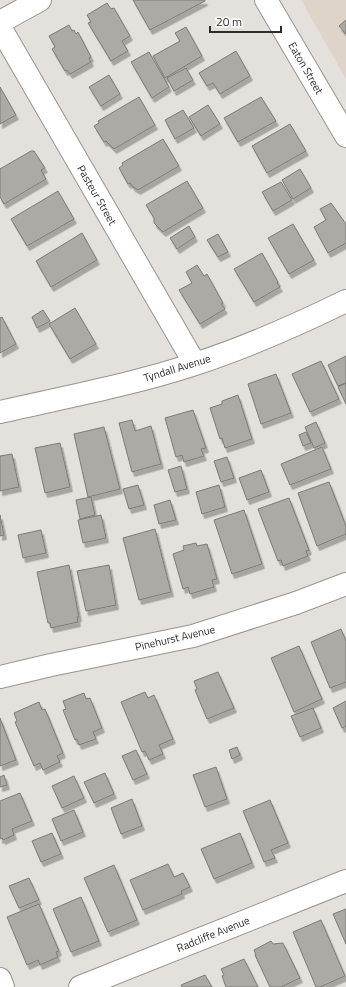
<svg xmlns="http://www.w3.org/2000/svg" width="346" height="987" viewBox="0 0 346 987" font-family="'Titillium Web',sans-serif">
  <defs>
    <filter id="shadow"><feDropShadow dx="2.5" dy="4.5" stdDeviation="0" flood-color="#0004"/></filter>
  </defs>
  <rect width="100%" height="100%" fill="#e4e0db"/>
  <!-- built -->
  <path fill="#ded4ca" d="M301 0H346V79Z"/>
  <!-- building -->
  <path fill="#ada9a5" stroke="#7e7a77" filter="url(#shadow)" d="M133 0H205V1L150 30Z
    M107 3 111 9 114 8 130 36 122 41 128 51 111 61 88 23 91 22 87 15Z
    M346 20V34L339 26Z
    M69 25 72 31 74 30 76 34 78 32 91 57 89 58 91 62 70 74 67 70 65 71 52 49 55 47 49 36Z
    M186 27 202 56 165 78 153 56 180 41 175 33Z
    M236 51 250 76 220 94 213 83 207 86 199 73Z
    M149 52 169 87 152 98 131 62Z
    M186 68 193 80 174 91 167 78Z
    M109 75 120 94 101 106 89 87Z
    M0 87 16 115 0 124Z
    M139 97 155 125 114 149 106 141 104 142 94 126 99 123 98 121Z
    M261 97 276 121 238 142 224 118Z
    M208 105 220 124 201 136 189 117Z
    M183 110 194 128 175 139 165 120Z
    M290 124 306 151 267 173 252 146Z
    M163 139 179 166 138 190 133 187 130 183 128 184 119 168 123 165 122 163Z
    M31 151H34L45 168 41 170 46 179 4 204 0 197V169Z
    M300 169 311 188 293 199 282 180Z
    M187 181 203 208 163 232 154 223V218L146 205Z
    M281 182 292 200 273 211 262 192Z
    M58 191 74 219 27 246 11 219Z
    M331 203 346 224V243L328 253 314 227 326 220 320 209Z
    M293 224 314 260 289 274 268 238Z
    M189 226 195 237 177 249 170 238Z
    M82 233 97 260 51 287 36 261Z
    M218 234 228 252 218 257 207 240Z
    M262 253 278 282 277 283 280 287 254 302 234 269Z
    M197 265 204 276 207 274 223 303 221 304 225 309 200 324 179 290 192 283 186 272Z
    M75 308 96 344 70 359 49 324Z
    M43 310 50 321 37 328 32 317Z
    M2 317 16 344 0 353V318Z
    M346 356V383L338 386 328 365Z
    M321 361 339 399 310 412 292 374Z
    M276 374 291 413 261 424 248 384Z
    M346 383V404L338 387Z
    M238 395 252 439 225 448 222 438 220 439 210 408 222 404V401Z
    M193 410 206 448 201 449 204 456 184 462 182 455 176 457 165 418Z
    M132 420 135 431 151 426 161 464 132 472 119 423Z
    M316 422 325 443 314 448 305 427Z
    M104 427 120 489 88 497 74 434Z
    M306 432 311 443 303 446 299 435Z
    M60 443 70 487 45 493 35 448Z
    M322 447 331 469 290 485 281 464Z
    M12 454 19 487 0 491V456Z
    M227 457 234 478 221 482 214 461Z
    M181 466 187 489 175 492 168 470Z
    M261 470 269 492 247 500 239 478Z
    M329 482 346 526V534L317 546 298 493Z
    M138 485 144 505 129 509 123 489Z
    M219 485 225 507 202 514 196 492Z
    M91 497 95 515 80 519 76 500Z
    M289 498 309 550 306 551 308 556 283 566 281 560 278 561 258 509Z
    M170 500 176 520 159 524 154 505Z
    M244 510 262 564 232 574 214 520Z
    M0 515 4 535 0 536Z
    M101 515 106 538 83 543 78 520Z
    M155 529 171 592 139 600 123 538Z
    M41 530 46 553 23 558 18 535Z
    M196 543 197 546 207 544 217 579 212 580 214 587 190 594 188 587 183 589 173 554 184 550 183 546Z
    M69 565 79 617H77L78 622 51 628 50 623H48L37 572Z
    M109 565 116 605 86 611 77 571Z
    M341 629 346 641V682L330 688 311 642Z
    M299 646 322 699 294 712 271 658Z
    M218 672 234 708 207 719 195 690 197 689 194 681Z
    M145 692 148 698 154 695 173 739 159 745 163 754 149 760 145 751 142 752 121 702Z
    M84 693 86 699 90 698 102 728 93 732 96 739 79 745 77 739 75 740 63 710 66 709 63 701Z
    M346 701V726L342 728 333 708Z
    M39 702 42 710 45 709 63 753 57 756 60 762 43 770 40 763 34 766 15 722 17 721 14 713Z
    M313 708 321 728 300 737 291 716Z
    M0 718 16 760 0 766Z
    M237 747 240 755 232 759 229 750Z
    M136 750 147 774 133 780 122 756Z
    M216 767 227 799 205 807 193 775Z
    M105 773 114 794 94 803 84 782Z
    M4 775 7 785 0 787V777Z
    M74 776 84 798 62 808 52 786Z
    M20 793 32 821 12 829 14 835 3 840 2 838 0 839V801Z
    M132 799 142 826 121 834 111 808Z
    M270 800 288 843 271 850 275 858 264 862 243 811Z
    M74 810 83 832 61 841 52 819Z
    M52 833 61 854 41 862 32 841Z
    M240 833 252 863 214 879 201 849Z
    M168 864 174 877 183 873 190 887 181 891 182 894 143 910 130 880Z
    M114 865 137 920 108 932 84 878Z
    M29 878 39 900 19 908 9 886Z
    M81 897 99 941 71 952 53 909Z
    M39 904 59 951 56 952 58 957 40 965 38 960 27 965 7 917Z
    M346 909V944L333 914Z
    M321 920 345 976 320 987H316L293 932Z
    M271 941 273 944 283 943 300 978 281 987H270L255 955H256L254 950Z
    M244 959 258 987H226L222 976 224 975 221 969Z
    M205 975 212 987H182L181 985Z"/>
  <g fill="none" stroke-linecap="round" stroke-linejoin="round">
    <!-- minor casing -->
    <g stroke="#989490" stroke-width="24">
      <path id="minor" d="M266 0 346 136
        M0 22 40 0
        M0 27 195 364
        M0 412C65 397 131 385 195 364 247 347 297 325 346 301
        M0 677 51 665 193 636 296 603 346 584
        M0 979 3 987
        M80 987 346 881"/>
    </g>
    <!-- minor -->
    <use href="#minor" stroke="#fff" stroke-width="22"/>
  </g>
  <g text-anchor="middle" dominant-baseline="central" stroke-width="3" stroke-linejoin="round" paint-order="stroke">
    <!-- street labels -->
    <g font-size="11" fill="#2e2c2a" stroke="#fff">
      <text transform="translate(306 68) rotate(60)">Eaton Street</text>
      <text transform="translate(97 195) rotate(60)">Pasteur Street</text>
      <text transform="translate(177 368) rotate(-17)">Tyndall Avenue</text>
      <text transform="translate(175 638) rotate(-13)">Pinehurst Avenue</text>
      <text transform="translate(213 934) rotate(-22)">Radcliffe Avenue</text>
    </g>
  </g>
  <!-- scale -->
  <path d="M210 26v6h71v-6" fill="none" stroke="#2e2c2a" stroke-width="2"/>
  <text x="216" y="26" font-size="12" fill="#2e2c2a" stroke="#ffffff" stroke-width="3" paint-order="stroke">20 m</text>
</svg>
